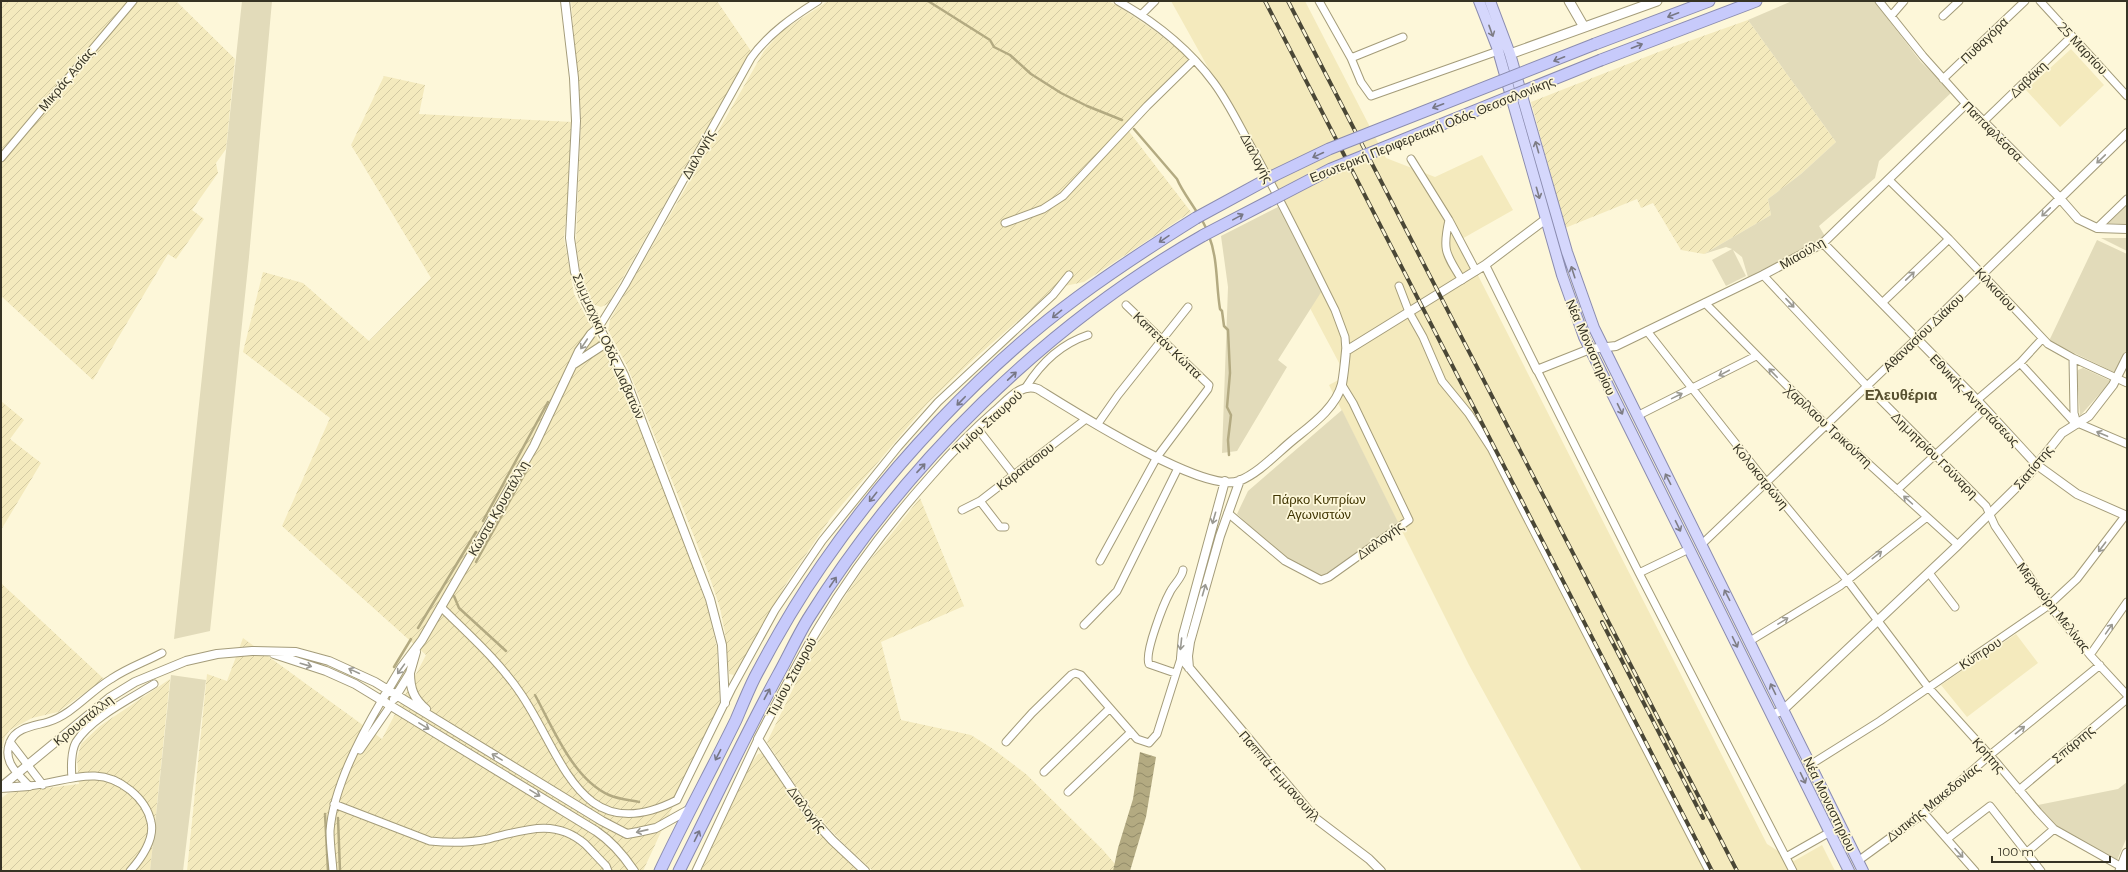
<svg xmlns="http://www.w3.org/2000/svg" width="2128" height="872" viewBox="0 0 2128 872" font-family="Montserrat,sans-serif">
  <defs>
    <pattern id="industrial-furrows" width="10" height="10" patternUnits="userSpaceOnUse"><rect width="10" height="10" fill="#f4eabd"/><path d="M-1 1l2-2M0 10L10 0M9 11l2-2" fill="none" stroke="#d2c9a2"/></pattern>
    <pattern id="water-waves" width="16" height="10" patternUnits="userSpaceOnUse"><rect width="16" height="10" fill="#b3aa81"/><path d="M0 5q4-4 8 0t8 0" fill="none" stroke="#928b69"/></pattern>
  </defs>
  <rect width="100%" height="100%" fill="#fdf7d9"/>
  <!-- built -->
  <path fill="#f4eabd" d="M1171 1H1305L1386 158 1435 177 1482 155 1513 210 1460 240 1767 844 1794 861 1822 845 1835 871H1582L1469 665 1329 385 1346 376 1293 276 1284 204Z
    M2071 49 2104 85 2060 127 2026 90Z
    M2016 634 2038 663 1967 717 1941 685Z"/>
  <!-- industrial -->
  <path fill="url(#industrial-furrows)" d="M1 1H176L235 59 226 149 216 163 218 173 192 210 204 219 176 259 168 254 93 380 1 296Z
    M571 1H717L751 51 608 304 601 307 592 304 588 297 580 272 576 241 581 118Z
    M828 1H1108L1118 6 1155 31 1189 58 1124 125 1191 212 1084 282 1055 288 974 359 928 403 830 519 784 587 769 619 734 675 729 674 725 633 720 608 708 572 627 366 608 330 610 320 764 51 782 31Z
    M1748 20 1836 142 1801 174 1768 199 1771 215 1704 254 1681 250 1653 203 1641 208 1637 199 1565 228 1531 102 1661 51Z
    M384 76 425 85 419 114 572 122 570 178 564 238 574 294 629 398 662 480 707 606 717 648 720 704 643 871H187L207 674 227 681 243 638 382 739 426 655 282 526 330 418 243 352 263 272 303 283 369 341 431 278 351 145Z
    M1 401 24 420 10 439 41 463 1 530Z
    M920 498 964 606 881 642 901 720 971 735 993 749 1026 774 1103 850 1115 864 1117 871H873L843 843 812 810 767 742 807 660 836 610 864 568Z
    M1 583 104 679 58 712 32 718 10 730 5 737 1 754Z
    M170 679 150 871H1V799L8 793 79 784 77 759 81 744 100 726Z
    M763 753 805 814 860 871H701L752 762 758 754Z"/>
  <!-- green -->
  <path fill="#e2dbba" d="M242 1H272L249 257 210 631 174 639Z
    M1792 1H1874L1921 62 1952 92 1879 161 1875 178 1819 226 1826 238 1748 277 1742 257 1733 250 1746 276 1726 286 1712 260 1732 249 1726 247 1704 254 1771 215 1768 199 1801 174 1836 142 1748 20Z
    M2127 203V224L2106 223Z
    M1282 205 1325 286 1278 360 1287 367 1237 451 1222 453 1228 287 1221 236Z
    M2101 238H2127V251Z
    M2097 240 2127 254V349L2116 373 2049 341Z
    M2083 368 2111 381 2080 416 2077 375 2078 370Z
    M1342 410 1398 522 1321 578 1278 552 1237 514 1248 491Z
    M171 675 206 680 183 871H150Z
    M2127 782V837L2115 865 2054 829 2033 806 2118 789Z"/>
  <!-- water -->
  <path fill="url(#water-waves)" d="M1140 752 1156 757 1146 817 1130 871H1113L1118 848 1133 799Z"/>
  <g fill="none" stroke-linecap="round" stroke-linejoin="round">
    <!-- stream -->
    <path stroke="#b3aa81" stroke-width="2.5" d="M928 1 990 40 994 47 1010 55 1031 74 1061 93 1087 106 1122 120
      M1134 129 1177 179C1182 191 1191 202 1198 214
      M1201 218 1207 230
      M1209 236C1218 259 1216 285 1220 309L1222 311 1224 326 1228 330 1230 373 1227 407 1231 415 1228 440 1229 455
      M483 521 548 402
      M476 562 529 466
      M454 596 459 608 506 651
      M418 628 476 532
      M394 667 411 639
      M535 695C553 728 573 779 609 795 618 799 629 800 639 802
      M325 814 328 871
      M338 818 340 871"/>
    <!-- minor casing -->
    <g stroke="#a49c7a" stroke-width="9">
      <path id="minor" d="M1118 1C1155 22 1189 49 1214 83 1228 102 1238 123 1249 143 1280 198 1307 254 1335 310L1345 337 1346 351
        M1319 1 1351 58
        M1879 1 1923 56 1966 104
        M2040 1 2127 96
        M1141 15 1155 1
        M1891 16 1904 1
        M1943 16 1959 1
        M1403 37 1351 58 1361 82 1371 96 1498 51
        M1943 79 2025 1
        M1983 122 2072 36
        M1 158 133 1
        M1411 159 1449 220C1442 251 1446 254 1462 280
        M1889 180 1949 239 2048 344 2073 358 2127 383
        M1449 220 1476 271
        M1005 223 1043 209 1063 196 1147 106 1194 60
        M2097 228 2127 199
        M1763 275 1867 386 1986 506 1995 526 2049 605 2090 655 2127 695
        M1399 286 1409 312 1423 337 1442 381 1469 414 1491 448 1709 871
        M1705 303 1826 425 1958 545
        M1882 303 1949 239
        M599 327 625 285 751 58C768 34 794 16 818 1
        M1647 331 1766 482 1847 580 1928 687 1996 762 2038 812 2054 829 2127 870
        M2073 358 2074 413 2077 424
        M2020 363 2073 421 2127 444
        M1537 370 1639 573 1793 871
        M1026 387C1041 363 1061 344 1088 335
        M1977 400 2020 363 2042 339
        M1637 416 1756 356
        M1097 425 1118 395 1188 307
        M977 428 1013 474
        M1897 490 1985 409
        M980 501 1000 527H1005
        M962 510 980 501 1086 419
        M1228 513 1285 561 1321 580 1329 577 1409 520 1353 403 1342 385
        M1701 545 1916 339
        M1100 561 1157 457 1208 389 1209 385 1126 305
        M1639 573 1689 549
        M1929 573 1955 607
        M441 607C469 635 499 661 521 694 563 756 580 849 677 800L732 688 775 610 822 541 898 447 938 402 1053 295 1069 275
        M1084 625 1117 591 1178 468
        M1750 641 1840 586 1927 517
        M2090 655 2127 602
        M1175 673 1149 664C1144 653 1164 603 1170 592 1174 584 1182 578 1183 570
        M10 742 43 785
        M1006 742 1032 713 1071 675 1075 673 1081 675 1137 739 1149 743 1157 734 1181 658
        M360 750 391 705
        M1810 765 1880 721 2049 605 2077 579 2125 516
        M1044 772 1109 709
        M72 778C71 768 71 751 76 742 91 718 130 699 154 684
        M2019 790 2127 699
        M1068 792 1131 732
        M334 804 430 841C450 843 469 843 488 839 522 831 554 817 585 844 592 851 599 859 606 866L608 871
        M1924 813 1975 871
        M1947 839 1990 806 2041 871
        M2026 853 2054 829
        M1786 857 1830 832
        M1858 861 1924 813 1990 755 2100 665
        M130 871C141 859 155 839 151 822 146 798 120 777 95 776 73 775 51 784 29 786 17 773 2 761 10 742 16 727 35 726 48 722 73 714 89 692 111 679 127 668 145 662 162 653
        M333 871C332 858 330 844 330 831 333 788 360 737 382 700
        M696 871 758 739"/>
    </g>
    <!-- tertiary casing -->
    <g stroke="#a49c7a" stroke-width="10">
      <path id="tertiary" d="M565 1 574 78 576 121 570 238 575 272 585 300 624 375 710 599 722 645 725 703
        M1823 243 1977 400 2037 465 2077 494 2127 516
        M1485 265 1546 219
        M1916 339 2127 133
        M574 364 603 345 606 339
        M1225 481 1183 635 1181 658 1315 818 1369 859 1381 871
        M274 654 326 671 355 684 596 831C611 841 624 856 634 871
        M1189 668 1188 656 1190 642 1220 536 1240 480
        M410 673C410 689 414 699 426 709
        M394 699 410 673 416 652
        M382 700 401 668 422 640 534 446 579 351 591 334 599 327
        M1772 715 1783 710 1958 545 2027 477 2062 433 2089 416 2113 385 2127 357
        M1 787 109 698 135 682 186 661 217 654 252 651 296 652 329 661 375 682 602 821 627 834 638 832 656 828 690 809
        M1 788 29 786
        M865 871 832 840 810 816 758 739C778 701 797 663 819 627 851 573 889 523 931 476 951 453 972 431 995 411 1007 401 1021 382 1038 389 1072 410 1203 494 1239 481 1259 473 1277 453 1293 440 1310 426 1336 408 1342 384 1344 373 1345 362 1346 351L1485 265 1537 370 1590 349 1616 346 1763 275 1823 243 1966 104 2057 195 2078 219 2097 228 2127 229"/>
    </g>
    <!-- secondary casing -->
    <g stroke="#a49c7a" stroke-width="11">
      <path id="secondary" d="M1569 1 1584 27
        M1510 54 1657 1
        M2120 871 2127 853"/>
    </g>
    <!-- primary casing -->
    <g stroke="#8b8caf" stroke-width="12">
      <path id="primary" d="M1479 1 1497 47 1562 275 1584 337 1849 871
        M1490 1 1510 54 1567 252 1594 328 1863 871"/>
    </g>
    <!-- trunk casing -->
    <g stroke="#8b8caf" stroke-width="13">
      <path id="trunk" d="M1595 44 1709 1
        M1601 60 1756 1
        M660 871C684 820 711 771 736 720 742 706 748 691 755 677 775 639 797 601 822 565 888 469 983 367 1078 297 1116 269 1156 243 1196 218
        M679 871C712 806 743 739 778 675 788 657 797 637 808 619 904 465 1045 325 1204 235"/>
    </g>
    <!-- minor -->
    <use href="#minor" stroke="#fff" stroke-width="7"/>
    <!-- tertiary -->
    <use href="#tertiary" stroke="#fff" stroke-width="8"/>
    <!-- secondary -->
    <use href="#secondary" stroke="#fff" stroke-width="9"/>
    <!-- primary -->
    <use href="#primary" stroke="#d5d7fc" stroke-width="10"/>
    <!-- trunk -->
    <use href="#trunk" stroke="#c7cafb" stroke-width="11"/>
    <!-- rail casing -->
    <g stroke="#4a4736" stroke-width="4">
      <path id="rail" d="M1265 1 1712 871
        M1288 1 1737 871
        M1602 622 1703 818"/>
    </g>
    <!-- rail -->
    <use href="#rail" stroke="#fdf7d9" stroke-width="2.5" stroke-dasharray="8" stroke-linecap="butt"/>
    <!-- trunk-bridge casing -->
    <g stroke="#8b8caf" stroke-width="13" stroke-linecap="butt">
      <path id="trunk-bridge" d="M1196 218 1275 175 1329 149 1595 44
        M1204 235 1331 169 1601 60"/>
    </g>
    <!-- trunk-bridge -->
    <use href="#trunk-bridge" stroke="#c7cafb" stroke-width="11"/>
  </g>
  <!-- one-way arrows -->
  <defs><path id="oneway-shaft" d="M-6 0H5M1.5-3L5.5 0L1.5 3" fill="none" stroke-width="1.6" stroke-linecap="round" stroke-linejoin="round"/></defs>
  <g stroke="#777785">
    <use href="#oneway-shaft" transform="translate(1673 15) rotate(159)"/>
    <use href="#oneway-shaft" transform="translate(1637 46) rotate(-21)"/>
    <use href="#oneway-shaft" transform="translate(1559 59) rotate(158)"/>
    <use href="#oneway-shaft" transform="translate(1438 106) rotate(159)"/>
    <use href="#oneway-shaft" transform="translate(1318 155) rotate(155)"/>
    <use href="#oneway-shaft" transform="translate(1238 217) rotate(-29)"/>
    <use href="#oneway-shaft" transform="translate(1164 239) rotate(146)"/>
    <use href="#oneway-shaft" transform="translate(1057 314) rotate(141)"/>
    <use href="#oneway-shaft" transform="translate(1012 376) rotate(-43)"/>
    <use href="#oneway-shaft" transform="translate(961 401) rotate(134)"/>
    <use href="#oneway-shaft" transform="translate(921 468) rotate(-47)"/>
    <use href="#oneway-shaft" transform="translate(873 497) rotate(129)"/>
    <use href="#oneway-shaft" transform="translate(833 582) rotate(-56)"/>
    <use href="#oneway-shaft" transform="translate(767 694) rotate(-62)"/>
    <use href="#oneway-shaft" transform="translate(718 755) rotate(117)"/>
    <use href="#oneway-shaft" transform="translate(697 836) rotate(-64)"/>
  </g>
  <g stroke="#7e7d85">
    <use href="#oneway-shaft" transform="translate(1491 31) rotate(70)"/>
    <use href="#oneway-shaft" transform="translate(1537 147) rotate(-106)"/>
    <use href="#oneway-shaft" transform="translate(1538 193) rotate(74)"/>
    <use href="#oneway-shaft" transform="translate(1573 272) rotate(-108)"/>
    <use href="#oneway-shaft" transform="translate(1620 409) rotate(64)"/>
    <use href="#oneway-shaft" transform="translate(1668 479) rotate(-117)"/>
    <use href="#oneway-shaft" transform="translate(1678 526) rotate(64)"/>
    <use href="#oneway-shaft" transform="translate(1727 595) rotate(-117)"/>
    <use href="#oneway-shaft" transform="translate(1735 642) rotate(64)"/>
    <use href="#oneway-shaft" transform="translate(1773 689) rotate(-116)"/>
    <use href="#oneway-shaft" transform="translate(1803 778) rotate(64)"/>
  </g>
  <g stroke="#9a9992">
    <use href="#oneway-shaft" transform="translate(2101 159) rotate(136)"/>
    <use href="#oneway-shaft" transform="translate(2046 212) rotate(136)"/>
    <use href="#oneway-shaft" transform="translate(1910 276) rotate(-44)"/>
    <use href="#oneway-shaft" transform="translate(1790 303) rotate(47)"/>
    <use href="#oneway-shaft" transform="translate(584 344) rotate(124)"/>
    <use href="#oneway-shaft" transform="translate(1724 373) rotate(152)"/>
    <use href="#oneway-shaft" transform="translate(1773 373) rotate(-134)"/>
    <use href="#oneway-shaft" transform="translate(1677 396) rotate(-26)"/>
    <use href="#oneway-shaft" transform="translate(2102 434) rotate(-157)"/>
    <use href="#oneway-shaft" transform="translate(1908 500) rotate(-138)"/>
    <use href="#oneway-shaft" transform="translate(1214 518) rotate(106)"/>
    <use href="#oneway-shaft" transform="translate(2102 547) rotate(127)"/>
    <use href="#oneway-shaft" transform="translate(1877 555) rotate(-38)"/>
    <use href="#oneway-shaft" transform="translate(1204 590) rotate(-74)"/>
    <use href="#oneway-shaft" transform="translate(1783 621) rotate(-32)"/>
    <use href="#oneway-shaft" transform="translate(2109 629) rotate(-55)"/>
    <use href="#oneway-shaft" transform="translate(1181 644) rotate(96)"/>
    <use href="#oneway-shaft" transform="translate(306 665) rotate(16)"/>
    <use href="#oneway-shaft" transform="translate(401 669) rotate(126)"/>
    <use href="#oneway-shaft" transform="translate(354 671) rotate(-155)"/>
    <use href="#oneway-shaft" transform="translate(424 726) rotate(31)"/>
    <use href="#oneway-shaft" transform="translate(2020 730) rotate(-39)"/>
    <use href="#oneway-shaft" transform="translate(497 757) rotate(-149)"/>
    <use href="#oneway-shaft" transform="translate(535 793) rotate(31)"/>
    <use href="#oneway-shaft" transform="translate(642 831) rotate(167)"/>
    <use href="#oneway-shaft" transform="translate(1959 853) rotate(48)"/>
  </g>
  <g text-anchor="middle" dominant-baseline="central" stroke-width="3.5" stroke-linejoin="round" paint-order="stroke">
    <!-- street labels -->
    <g font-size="13" fill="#363324" stroke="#fdf7d9">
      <text transform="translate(1984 40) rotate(-44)">Πυθαγόρα</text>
      <text transform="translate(2083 48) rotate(47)">25 Μαρτίου</text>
      <text transform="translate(66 79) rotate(-50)">Μικράς Ασίας</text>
      <text transform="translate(2028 79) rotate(-44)">Δαβάκη</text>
      <text transform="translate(1432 129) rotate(-22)">Εσωτερική Περιφερειακή Οδός Θεσσαλονίκης</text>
      <text transform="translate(1993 131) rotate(45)">Παπαφλέσσα</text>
      <text transform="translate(698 154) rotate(-61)">Διαλογής</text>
      <text transform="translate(1257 158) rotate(62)">Διαλογής</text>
      <text transform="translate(1802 253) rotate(-30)">Μιαούλη</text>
      <text transform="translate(1996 289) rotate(47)">Κιλκισίου</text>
      <text transform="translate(1923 332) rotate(-44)">Αθανασίου Διάκου</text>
      <text transform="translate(1168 345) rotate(44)">Καπετάν Κώττα</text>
      <text transform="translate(609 346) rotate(66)">Συμμαχική Οδός Διαβατών</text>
      <text transform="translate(1591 347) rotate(66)">Νέα Μοναστηρίου</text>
      <text transform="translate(1975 400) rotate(46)">Εθνικής Αντιστάσεως</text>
      <text transform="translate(987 422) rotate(-42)">Τιμίου Σταυρού</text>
      <text transform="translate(1829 426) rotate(43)">Χαρίλαου Τρικούπη</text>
      <text transform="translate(1935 455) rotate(45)">Δημητρίου Γούναρη</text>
      <text transform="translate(1025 466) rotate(-38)">Καρατάσιου</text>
      <text transform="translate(2033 467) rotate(-50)">Σιατίστης</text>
      <text transform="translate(1761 476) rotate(51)">Κολοκοτρώνη</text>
      <text transform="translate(498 508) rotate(-60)">Κώστα Κρυστάλλη</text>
      <text transform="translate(1380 540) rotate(-36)">Διαλογής</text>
      <text transform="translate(2054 607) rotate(52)">Μερκούρη Μελίνας</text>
      <text transform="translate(1980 653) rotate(-33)">Κύπρου</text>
      <text transform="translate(791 677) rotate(-61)">Τιμίου Σταυρού</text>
      <text transform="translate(83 720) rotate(-39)">Κρουστάλλη</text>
      <text transform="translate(2073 744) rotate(-40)">Σπάρτης</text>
      <text transform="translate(1989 755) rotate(49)">Κρήτης</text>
      <text transform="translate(1280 776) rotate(49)">Παππά Εμμανουήλ</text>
      <text transform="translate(1933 802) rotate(-39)">Δυτικής Μακεδονίας</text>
      <text transform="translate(1830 804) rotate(64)">Νέα Μοναστηρίου</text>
      <text transform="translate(807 809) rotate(52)">Διαλογής</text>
    </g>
    <!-- park labels -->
    <g font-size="13" fill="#3f3400" stroke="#fdf7d9">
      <text x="1319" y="499">Πάρκο Κυπρίων<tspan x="1319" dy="15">Αγωνιστών</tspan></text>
    </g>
    <!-- quarter labels -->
    <g font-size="15" font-weight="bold" fill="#574f2f" stroke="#fdf7d9">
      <text x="1901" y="394">Ελευθέρια</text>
    </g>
  </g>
  <!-- border -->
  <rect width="2128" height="872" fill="none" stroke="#363324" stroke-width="4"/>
  <!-- scale -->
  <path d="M1992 856v6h118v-6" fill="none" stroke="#363324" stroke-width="2"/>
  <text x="1998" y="856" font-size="12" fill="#363324" stroke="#fdf7d9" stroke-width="3" paint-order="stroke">100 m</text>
</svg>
